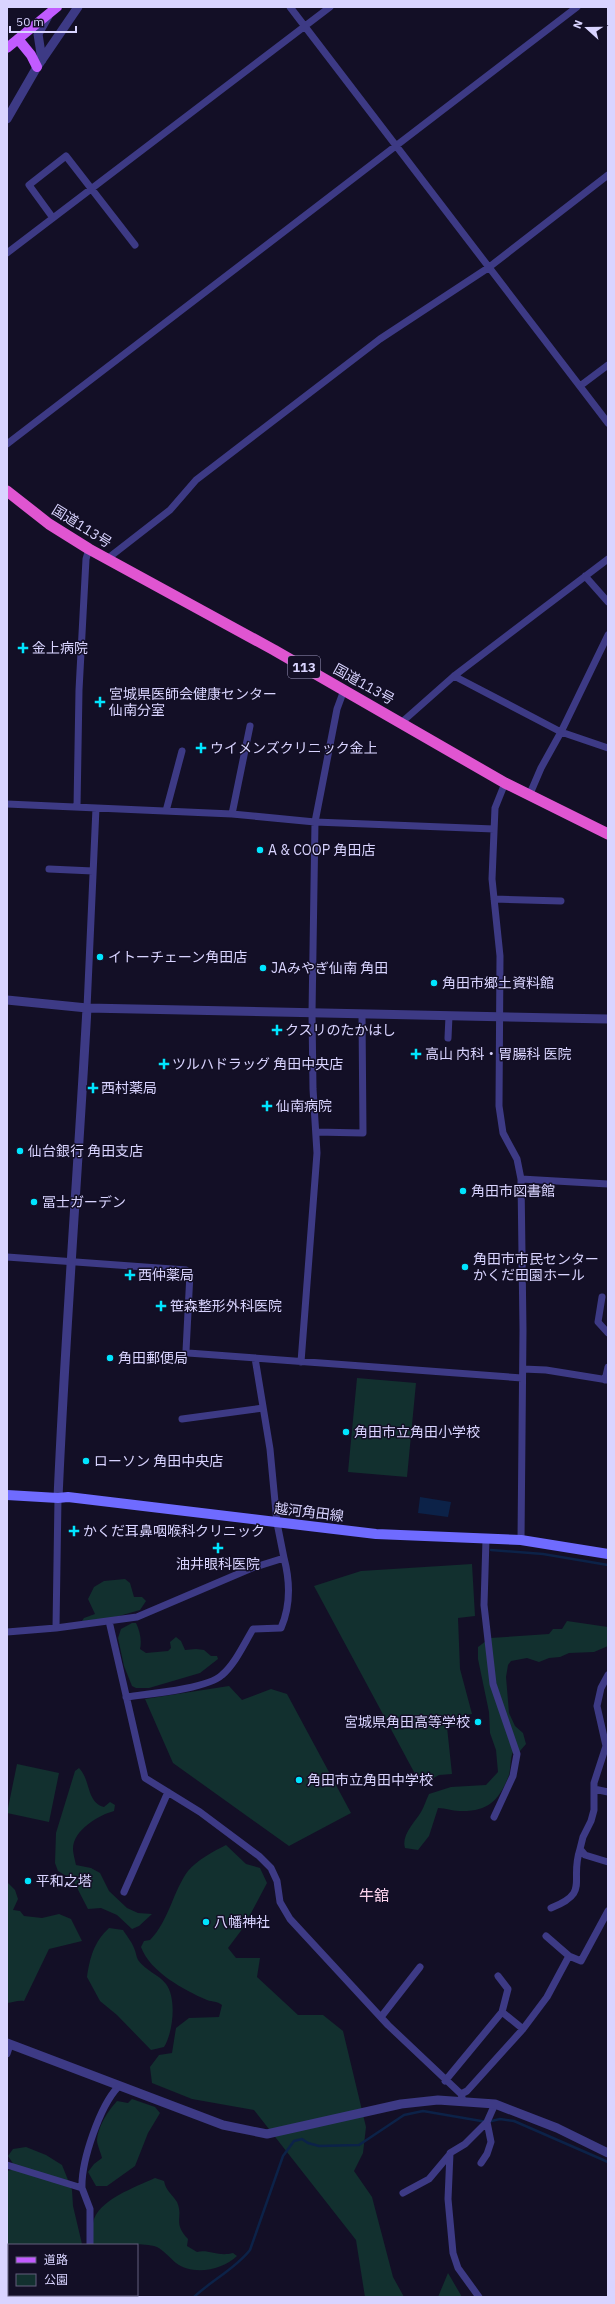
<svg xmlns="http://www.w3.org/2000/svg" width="615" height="2304" viewBox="0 0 615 2304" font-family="'IBM Plex Sans','Noto Sans JP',sans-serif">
  <rect width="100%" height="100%" fill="#130f26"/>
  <!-- green -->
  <path fill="#12302f" d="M357 1378 416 1383 407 1477 348 1472Z
    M472 1564 475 1616 458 1618 460 1669 472 1714 463 1715 464 1725 447 1727 452 1774 439 1775 421 1785 314 1586 361 1571Z
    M125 1579 130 1583 134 1597H142L146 1601 140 1610 105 1620 82 1621 84 1618 95 1614 88 1599 94 1587 104 1581Z
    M567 1621 608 1627V1646L594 1652 569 1653 560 1657 549 1658 539 1662 527 1658 511 1661 508 1665 506 1677 509 1713 515 1726 523 1733 526 1744 520 1751 513 1752C510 1758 511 1767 509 1775 499 1801 488 1812 459 1811 452 1811 446 1808 438 1808L429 1836 418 1850 405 1848C401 1835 415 1822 421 1812 424 1807 426 1800 429 1794L451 1787 486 1785 498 1772 496 1750 490 1733 489 1712 478 1659V1647L490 1638 549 1634 553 1629H562Z
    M132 1623H136C140 1631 142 1641 140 1649L146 1653 168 1651 171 1648 170 1642 176 1637 181 1641 185 1650 196 1649 204 1650 211 1656H217L218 1659 200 1673 149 1688H136L132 1686 124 1666 118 1638 121 1629Z
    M229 1686 242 1700 271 1689 287 1694 351 1813 289 1846 173 1763 145 1699Z
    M17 1764 59 1773 49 1822 7 1813Z
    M79 1768C91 1780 86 1802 104 1807L110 1802 115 1805 114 1811C99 1815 73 1830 73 1849 73 1853 75 1860 76 1865L91 1868 100 1873 109 1891 127 1908 138 1913 152 1914 139 1926 132 1929 117 1915 101 1908 88 1909 73 1880 58 1871 55 1863 56 1833 75 1771Z
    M226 1845 246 1864 260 1868 267 1883 243 1928 228 1948 236 1958H260L257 1977 298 2015H323L343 2031 366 2127 363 2153 354 2171 372 2197 393 2277 404 2297H365L356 2240 254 2110 192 2099 152 2083 150 2067 159 2055 172 2053 176 2028 189 2018 219 2017 222 2005C217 2001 213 2002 207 2000 184 1990 150 1972 141 1947L144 1941 150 1940C169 1921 173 1891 188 1871 197 1860 214 1851 226 1845Z
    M7 1882 15 1890 18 1899 13 1910 20 1911 24 1916 42 1918 59 1914 71 1919 82 1941 49 1949 24 2001C17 2000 13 2003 7 2003Z
    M109 1928 123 1930C126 1935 132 1942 134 1948 136 1952 136 1956 138 1960 146 1971 158 1974 166 1984 177 1998 173 2033 164 2047L151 2050 117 2015 100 2001 87 1977C90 1957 94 1942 109 1928Z
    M132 2099 155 2107 160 2113 148 2133 135 2166 107 2186H96L88 2172 94 2164 102 2158C101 2153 97 2145 97 2140 98 2126 108 2111 117 2101L128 2103Z
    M26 2147 46 2155 62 2165 72 2190 73 2206 82 2244 9 2245V2263H7V2171L11 2170 14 2165 8 2156 13 2149Z
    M155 2178 164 2181C166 2191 172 2194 177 2202 184 2218 172 2222 188 2239L187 2246 197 2252C209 2249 218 2257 233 2253L237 2256C223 2270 193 2276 176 2263 170 2258 162 2248 154 2246 135 2242 114 2245 93 2245 93 2238 92 2230 93 2223 97 2200 136 2187 155 2178Z
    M448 2273 462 2297H438Z"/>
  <!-- water -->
  <path fill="#0c2248" d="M420 1497 451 1502 448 1517 418 1513Z"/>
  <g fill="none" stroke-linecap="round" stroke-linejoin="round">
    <!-- stream -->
    <path stroke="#0c2248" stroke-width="2.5" d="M491 1550 543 1554 608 1565
      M194 2297C212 2280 235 2269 250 2250L283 2156 294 2141 302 2139 308 2143 319 2146 359 2145 404 2115 423 2111 487 2122 500 2119 514 2121 608 2162"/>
    <!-- minor -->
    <path stroke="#3d3a85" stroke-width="7" d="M290 7 608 423
      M53 218 29 185 66 156 135 245
      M7 253 330 7
      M580 386 608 365
      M7 444 577 7
      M107 559 170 510 196 480 380 339 488 268 608 175
      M585 576 608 602
      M454 676 561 732 608 748
      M402 722 454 676 608 559
      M505 783 495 808 492 879 500 956 499 1106 503 1133 517 1159 521 1179 523 1330 521 1540
      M529 796 541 768 561 732 608 635
      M7 804 232 814 315 822 494 829
      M77 807 79 690 86 559 89 549
      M166 811 182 751
      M232 814 250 726
      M49 869 93 871
      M494 899 561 901
      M87 1008 96 808
      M448 1038 449 1016
      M316 1132 363 1133 362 1015
      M521 1179 608 1184
      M7 1257 186 1270 190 1273 186 1351 188 1353 522 1378
      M602 1297 598 1322 608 1333
      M301 1362 317 1153 313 1089 312 1013 315 822 337 709 344 690
      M523 1369 546 1370 608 1380
      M605 1380 608 1367
      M182 1419 263 1408
      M486 1539 484 1605 493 1684 517 1754 513 1776 494 1817
      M109 1621 145 1778 200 1812 259 1856 271 1868 277 1881 280 1902 290 1919 388 2025 461 2094 463 2101
      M56 1628 58 1498
      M7 1632 56 1628 137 1617 252 1568 284 1558 277 1523 270 1449 255 1358
      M608 1675 601 1688 597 1706 606 1746 594 1783V1810L591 1821 583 1837 580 1849 585 1855 608 1862
      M126 1697C148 1694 207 1689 222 1675 235 1664 244 1644 253 1629L281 1628C291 1605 290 1581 284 1558
      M594 1789 608 1792
      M124 1892 168 1792
      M551 1908C591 1892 569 1882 580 1849
      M546 1936 569 1956
      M498 1976 508 1989 502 2012
      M381 2017 420 1967
      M7 2054 10 2045
      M445 2081 502 2012 523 2029
      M461 2094 467 2091 523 2029 547 1997 569 1956 581 1961 608 1911
      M481 2163 487 2154 491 2142 487 2122 495 2104
      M7 2165 82 2188 90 2209V2245
      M82 2188C81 2161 100 2106 118 2087
      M403 2193 429 2179 450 2154
      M7 2290 9 2289
      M91 2297 92 2295
      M479 2297 458 2268 453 2253 448 2199 450 2153 465 2144 487 2122"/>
    <!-- tertiary -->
    <path stroke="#3d3a85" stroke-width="9" d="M42 60 38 34 48 16
      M7 119 37 67 78 7
      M7 1000 87 1008 608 1019
      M58 1498C65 1335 78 1171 87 1008
      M7 2043 223 2125 267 2134 401 2104 438 2100 495 2104 557 2128 608 2153"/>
    <!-- secondary -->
    <path stroke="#6f6bff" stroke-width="10" d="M7 1495 58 1498 68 1497 376 1534 521 1540 608 1554"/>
    <!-- primary -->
    <path stroke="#c25bff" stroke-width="10" d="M18 39 31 55 37 67
      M7 48 57 7"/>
    <!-- trunk -->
    <path stroke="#e055d1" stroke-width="11" d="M7 491 49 524 89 549 274 650 505 783 608 834"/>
  </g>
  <!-- markers -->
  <g fill="#00e5ff" stroke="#130f26" stroke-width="1.5">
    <path d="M21 642h4v4h4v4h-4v4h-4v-4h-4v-4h4z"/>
    <path d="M98 696h4v4h4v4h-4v4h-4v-4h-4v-4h4z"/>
    <path d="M199 742h4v4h4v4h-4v4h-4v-4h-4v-4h4z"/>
    <circle cx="260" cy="850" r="4"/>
    <circle cx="100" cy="957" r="4"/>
    <circle cx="263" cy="968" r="4"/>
    <circle cx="434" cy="983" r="4"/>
    <path d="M275 1024h4v4h4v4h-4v4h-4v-4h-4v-4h4z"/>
    <path d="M414 1048h4v4h4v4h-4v4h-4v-4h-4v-4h4z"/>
    <path d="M162 1058h4v4h4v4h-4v4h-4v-4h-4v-4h4z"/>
    <path d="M91 1082h4v4h4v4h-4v4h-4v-4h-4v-4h4z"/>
    <path d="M265 1100h4v4h4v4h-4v4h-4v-4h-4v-4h4z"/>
    <circle cx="20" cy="1151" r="4"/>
    <circle cx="463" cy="1191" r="4"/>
    <circle cx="34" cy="1202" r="4"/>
    <circle cx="465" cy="1267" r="4"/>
    <path d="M128 1269h4v4h4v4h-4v4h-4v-4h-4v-4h4z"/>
    <path d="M159 1300h4v4h4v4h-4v4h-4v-4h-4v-4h4z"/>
    <circle cx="110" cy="1358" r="4"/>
    <circle cx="346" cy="1432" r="4"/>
    <circle cx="86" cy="1461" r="4"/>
    <path d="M72 1525h4v4h4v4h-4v4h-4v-4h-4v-4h4z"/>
    <path d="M216 1542h4v4h4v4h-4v4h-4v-4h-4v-4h4z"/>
    <circle cx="478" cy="1722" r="4"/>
    <circle cx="299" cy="1780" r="4"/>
    <circle cx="28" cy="1881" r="4"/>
    <circle cx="206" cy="1922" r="4"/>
  </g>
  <g text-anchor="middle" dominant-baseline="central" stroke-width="3" stroke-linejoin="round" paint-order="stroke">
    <!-- shield labels -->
    <rect fill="#130f26" stroke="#9e99be" stroke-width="1" x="288" y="656" width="32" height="22" rx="3"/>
    <g font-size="13" font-weight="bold" fill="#d9d4ff">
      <text x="304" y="667">113</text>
    </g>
    <!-- street labels -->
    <g font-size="14" fill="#d9d4ff" stroke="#130f26">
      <text transform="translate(82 526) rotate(32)">国道113号</text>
      <text transform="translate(364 684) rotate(29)">国道113号</text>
      <text transform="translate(309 1512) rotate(7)">越河角田線</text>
    </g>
    <!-- poi labels -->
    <g font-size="14" fill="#d9d4ff" stroke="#130f26" text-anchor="start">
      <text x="32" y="648">金上病院</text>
      <text x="109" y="694">宮城県医師会健康センター<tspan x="109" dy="16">仙南分室</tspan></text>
      <text x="210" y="748">ウイメンズクリニック金上</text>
      <text x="268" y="850">A &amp; COOP 角田店</text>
      <text x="108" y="957">イトーチェーン角田店</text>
      <text x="271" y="968">JAみやぎ仙南 角田</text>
      <text x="442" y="983">角田市郷土資料館</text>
      <text x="285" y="1030">クスリのたかはし</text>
      <text x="425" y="1054">高山 内科・胃腸科 医院</text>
      <text x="172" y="1064">ツルハドラッグ 角田中央店</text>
      <text x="101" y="1088">西村薬局</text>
      <text x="276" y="1106">仙南病院</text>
      <text x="28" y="1151">仙台銀行 角田支店</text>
      <text x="471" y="1191">角田市図書館</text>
      <text x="42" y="1202">冨士ガーデン</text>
      <text x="473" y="1259">角田市市民センター<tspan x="473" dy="16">かくだ田園ホール</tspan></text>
      <text x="138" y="1275">西仲薬局</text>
      <text x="170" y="1306">笹森整形外科医院</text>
      <text x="118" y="1358">角田郵便局</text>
      <text x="354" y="1432">角田市立角田小学校</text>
      <text x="94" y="1461">ローソン 角田中央店</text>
      <text x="83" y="1531">かくだ耳鼻咽喉科クリニック</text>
      <text x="218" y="1564" text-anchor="middle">油井眼科医院</text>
      <text x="470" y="1722" text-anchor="end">宮城県角田高等学校</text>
      <text x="307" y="1780">角田市立角田中学校</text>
      <text x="36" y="1881">平和之塔</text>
      <text x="214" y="1922">八幡神社</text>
    </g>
    <!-- neighbourhood labels -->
    <g font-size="15" fill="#ffd6f0" stroke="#130f26">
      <text x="374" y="1895">牛舘</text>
    </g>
  </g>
  <!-- border -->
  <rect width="615" height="2304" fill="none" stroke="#d9d4ff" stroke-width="16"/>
  <!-- legend -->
  <rect x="8" y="2244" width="130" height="52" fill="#130f26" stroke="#625e7d"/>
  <rect x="16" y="2257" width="20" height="6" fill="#c25bff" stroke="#625e7d"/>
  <text x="44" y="2264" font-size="12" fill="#d9d4ff">道路</text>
  <rect x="16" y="2274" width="20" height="12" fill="#12302f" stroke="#625e7d"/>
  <text x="44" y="2284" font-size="12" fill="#d9d4ff">公園</text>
  <!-- north arrow -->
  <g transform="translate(587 28) rotate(291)" stroke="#130f26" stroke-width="3" paint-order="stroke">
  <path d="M0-3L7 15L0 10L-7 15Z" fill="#d9d4ff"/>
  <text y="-6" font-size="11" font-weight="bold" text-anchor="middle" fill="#d9d4ff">N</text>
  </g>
  <!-- scale -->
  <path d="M10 26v6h66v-6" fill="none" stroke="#d9d4ff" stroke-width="2"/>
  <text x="16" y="26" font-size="12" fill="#d9d4ff" stroke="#130f26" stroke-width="3" paint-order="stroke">50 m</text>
</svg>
